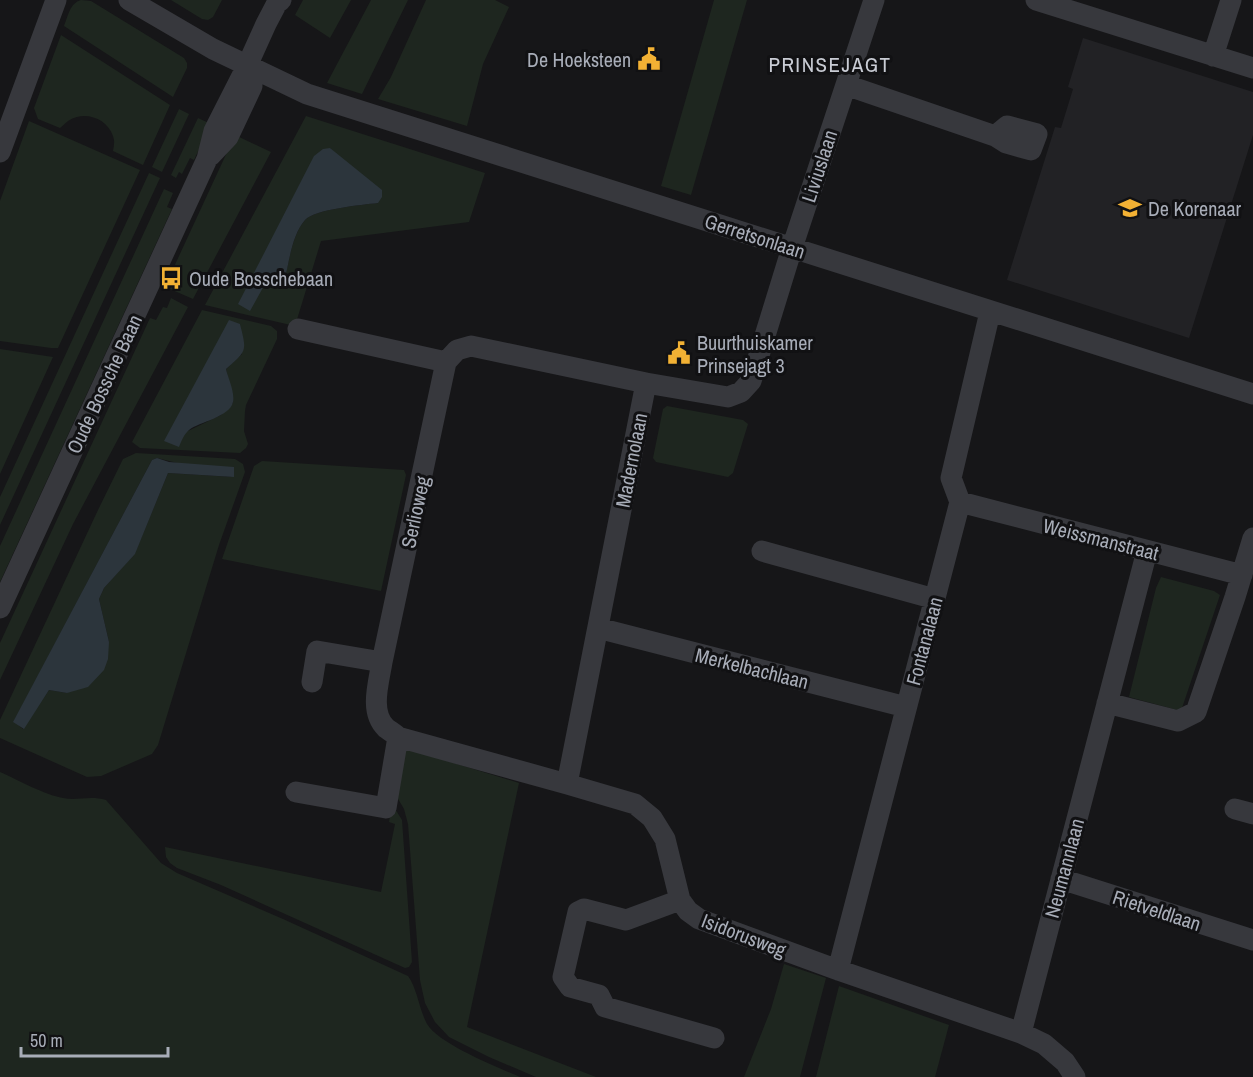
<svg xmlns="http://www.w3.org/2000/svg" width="1253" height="1077" viewBox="0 0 1253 1077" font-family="'Archivo Narrow',sans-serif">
  <rect width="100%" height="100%" fill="#161618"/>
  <!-- built -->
  <path fill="#222225" d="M1083 38 1253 92V135L1189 338 1007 280 1055 127 1061 128 1073 89 1068 87Z"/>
  <!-- green -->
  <path fill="#1e261f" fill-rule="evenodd" d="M81 0 91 1 184 58 187 63V68L173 97 64 26C68 16 70 3 81 0Z
    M171 0H222L213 17 208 20 202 19Z
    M303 0H351L330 38 295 15Z
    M371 0H408L362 94 327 83Z
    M426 0H495L509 7 483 64 467 126 378 99 391 77Z
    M714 0H747L691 195 661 186Z
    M61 35 170 105 143 165 113 151C114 146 115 141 113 136 107 118 84 110 68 121 65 123 63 126 60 128L38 119 34 108Z
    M179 109 189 114 162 172 152 167Z
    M306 116 485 173 469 222 321 241 295 326 205 305ZM330 148 378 203C362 205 315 209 305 220 293 234 290 256 286 273L265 284Z
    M198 118 211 124 194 160 190 158 182 174 179 172 176 178 171 175Z
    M29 121 140 170 58 348H51L0 341V201Z
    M235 135 271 152 193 299 170 289 178 272 173 269Z
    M149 173 160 178 0 525V497Z
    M164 189 173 193 167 207 172 209 0 582V546Z
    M171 298 188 307 73 524 0 680V643L150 318 156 320 163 307 167 308Z
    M202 310 271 326 277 331V339L246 405 245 411 244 431 248 444 246 448 240 453 140 448 132 442ZM240 324 242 354 226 369 232 394 233 403 221 415 188 431Z
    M0 349 53 357 0 474Z
    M667 406 743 420 748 424 733 473 728 477 656 462 653 458 663 409Z
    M136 453 235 459 243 464 245 472 219 545 158 745 152 754 101 776 87 777 0 738V720L98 510 123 459ZM157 458 234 477 168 473 135 553 104 588 99 599 109 642 67 693 49 690 23 729 14 721 152 460Z
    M262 461 404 470 406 475 381 591 222 559 254 466Z
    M1161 577 1214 591 1220 595 1181 711 1129 697 1156 588Z
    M405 748 519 783 467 1027 596 1077H536L489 1057 449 1037 435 1022 425 1003 420 980 408 824 404 809 394 792Z
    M0 772C18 780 45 795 63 798 78 801 90 795 106 800L161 863 177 873 283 919 408 976C417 988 419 1009 427 1024 439 1044 497 1067 520 1077H0Z
    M392 804 402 820 412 962 409 967 405 968 221 885 177 868 170 863 166 857 165 847 381 892 395 824 389 822Z
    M784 964 826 978 800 1077H744L771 1009Z
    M839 986 949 1025 935 1077H816Z"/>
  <!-- water -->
  <path fill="#2c353c" d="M330 148 382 190V197L378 203C362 205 315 209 305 220 293 234 290 256 286 274L265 284 250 311 238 304 314 156 323 149Z
    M229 320 240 324C247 352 247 350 226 369 228 378 235 392 233 402 230 417 199 422 189 430 184 434 181 442 179 447L164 441Z
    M157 458 169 462 234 467V477L168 473 135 554 104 588 99 599 109 642 108 659 104 670 88 687 67 693 49 690 24 729 13 722 152 460Z"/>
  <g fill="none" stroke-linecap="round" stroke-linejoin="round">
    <!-- minor -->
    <path stroke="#37383d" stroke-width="21" d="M129 0 213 49 307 94 1253 394
      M1036 0 1253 68
      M1213 56 1231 0
      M846 85 995 136 1006 143 1031 150 1037 134 1007 126 995 136
      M0 152 56 0
      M210 156 228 137 252 86
      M298 329 446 362
      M646 383 471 346 457 350 446 362 382 662C379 682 369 712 386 728 390 731 395 734 398 737L567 784 635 804 652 818 665 839 680 900 688 911 699 919 838 970 1021 1033 1044 1044 1065 1062 1075 1077
      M960 502 1242 575
      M762 551 935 599
      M0 608 207 159 214 131 247 66 266 24 277 3 281 0
      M598 628 906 707
      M312 682 317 651 382 662
      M1107 703 1178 721 1196 712 1235 597 1253 538
      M567 784 646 383 728 397 741 392 751 381 792 248 874 0
      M296 792 386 808 398 737
      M1235 809 1253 814
      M1061 879 1253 940
      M680 900 626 920 584 909 578 912 563 977 570 987 599 995 605 1007 714 1038
      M838 970 960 502 951 478 990 312
      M1021 1033 1147 551"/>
  </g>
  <!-- icons -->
  <defs>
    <g id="civic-bare" transform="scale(1.8)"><path d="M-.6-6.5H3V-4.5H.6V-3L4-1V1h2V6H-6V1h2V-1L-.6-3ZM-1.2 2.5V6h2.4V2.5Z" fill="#f2b134" stroke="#111113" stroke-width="2.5" paint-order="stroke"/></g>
    <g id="school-bare" transform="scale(1.8)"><path d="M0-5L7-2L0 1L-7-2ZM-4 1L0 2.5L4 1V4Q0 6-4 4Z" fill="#f2b134" stroke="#111113" stroke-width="2.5" paint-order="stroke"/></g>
    <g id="bus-bare" transform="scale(1.8)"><path d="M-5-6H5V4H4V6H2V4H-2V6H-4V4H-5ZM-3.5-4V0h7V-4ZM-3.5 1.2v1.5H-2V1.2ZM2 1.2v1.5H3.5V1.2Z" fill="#f2b134" stroke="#111113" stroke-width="2.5" paint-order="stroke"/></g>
  </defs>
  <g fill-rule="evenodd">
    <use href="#civic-bare" x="649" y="59"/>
    <use href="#school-bare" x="1130" y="208"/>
    <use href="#bus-bare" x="171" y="278"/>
    <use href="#civic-bare" x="679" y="353"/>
  </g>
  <g text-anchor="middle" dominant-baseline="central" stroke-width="6" stroke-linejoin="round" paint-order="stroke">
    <!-- poi labels -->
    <g font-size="20" fill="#a8adb8" stroke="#111113" text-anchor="start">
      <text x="631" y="59" text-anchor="end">De Hoeksteen</text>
      <text x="1148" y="208">De Korenaar</text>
      <text x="189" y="278">Oude Bosschebaan</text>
      <text x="697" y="342">Buurthuiskamer<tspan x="697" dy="23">Prinsejagt 3</tspan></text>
    </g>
    <!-- street labels -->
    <g font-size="20" fill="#a8adb8" stroke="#111113">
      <text transform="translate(819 166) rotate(-72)">Liviuslaan</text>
      <text transform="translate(755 236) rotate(18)">Gerretsonlaan</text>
      <text transform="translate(104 384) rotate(-65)">Oude Bossche Baan</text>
      <text transform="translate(631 460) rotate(-79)">Madernolaan</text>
      <text transform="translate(415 512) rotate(-78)">Serlioweg</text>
      <text transform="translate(1101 539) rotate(14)">Weissmanstraat</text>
      <text transform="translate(924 641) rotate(-75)">Fontanalaan</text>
      <text transform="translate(752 668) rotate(14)">Merkelbachlaan</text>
      <text transform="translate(1064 868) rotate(-75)">Neumannlaan</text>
      <text transform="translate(1157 910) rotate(18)">Rietveldlaan</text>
      <text transform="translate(744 935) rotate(21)">Isidorusweg</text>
    </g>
    <!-- neighbourhood labels -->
    <g font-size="21" letter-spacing="1.5" fill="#c9ccd4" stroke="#111113">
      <text x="830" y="64">PRINSEJAGT</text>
    </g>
  </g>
  <!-- scale -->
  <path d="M21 1047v9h147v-9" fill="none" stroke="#a8adb8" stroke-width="3"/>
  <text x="30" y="1047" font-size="18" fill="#a8adb8" stroke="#111113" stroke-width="4.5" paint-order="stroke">50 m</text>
</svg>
